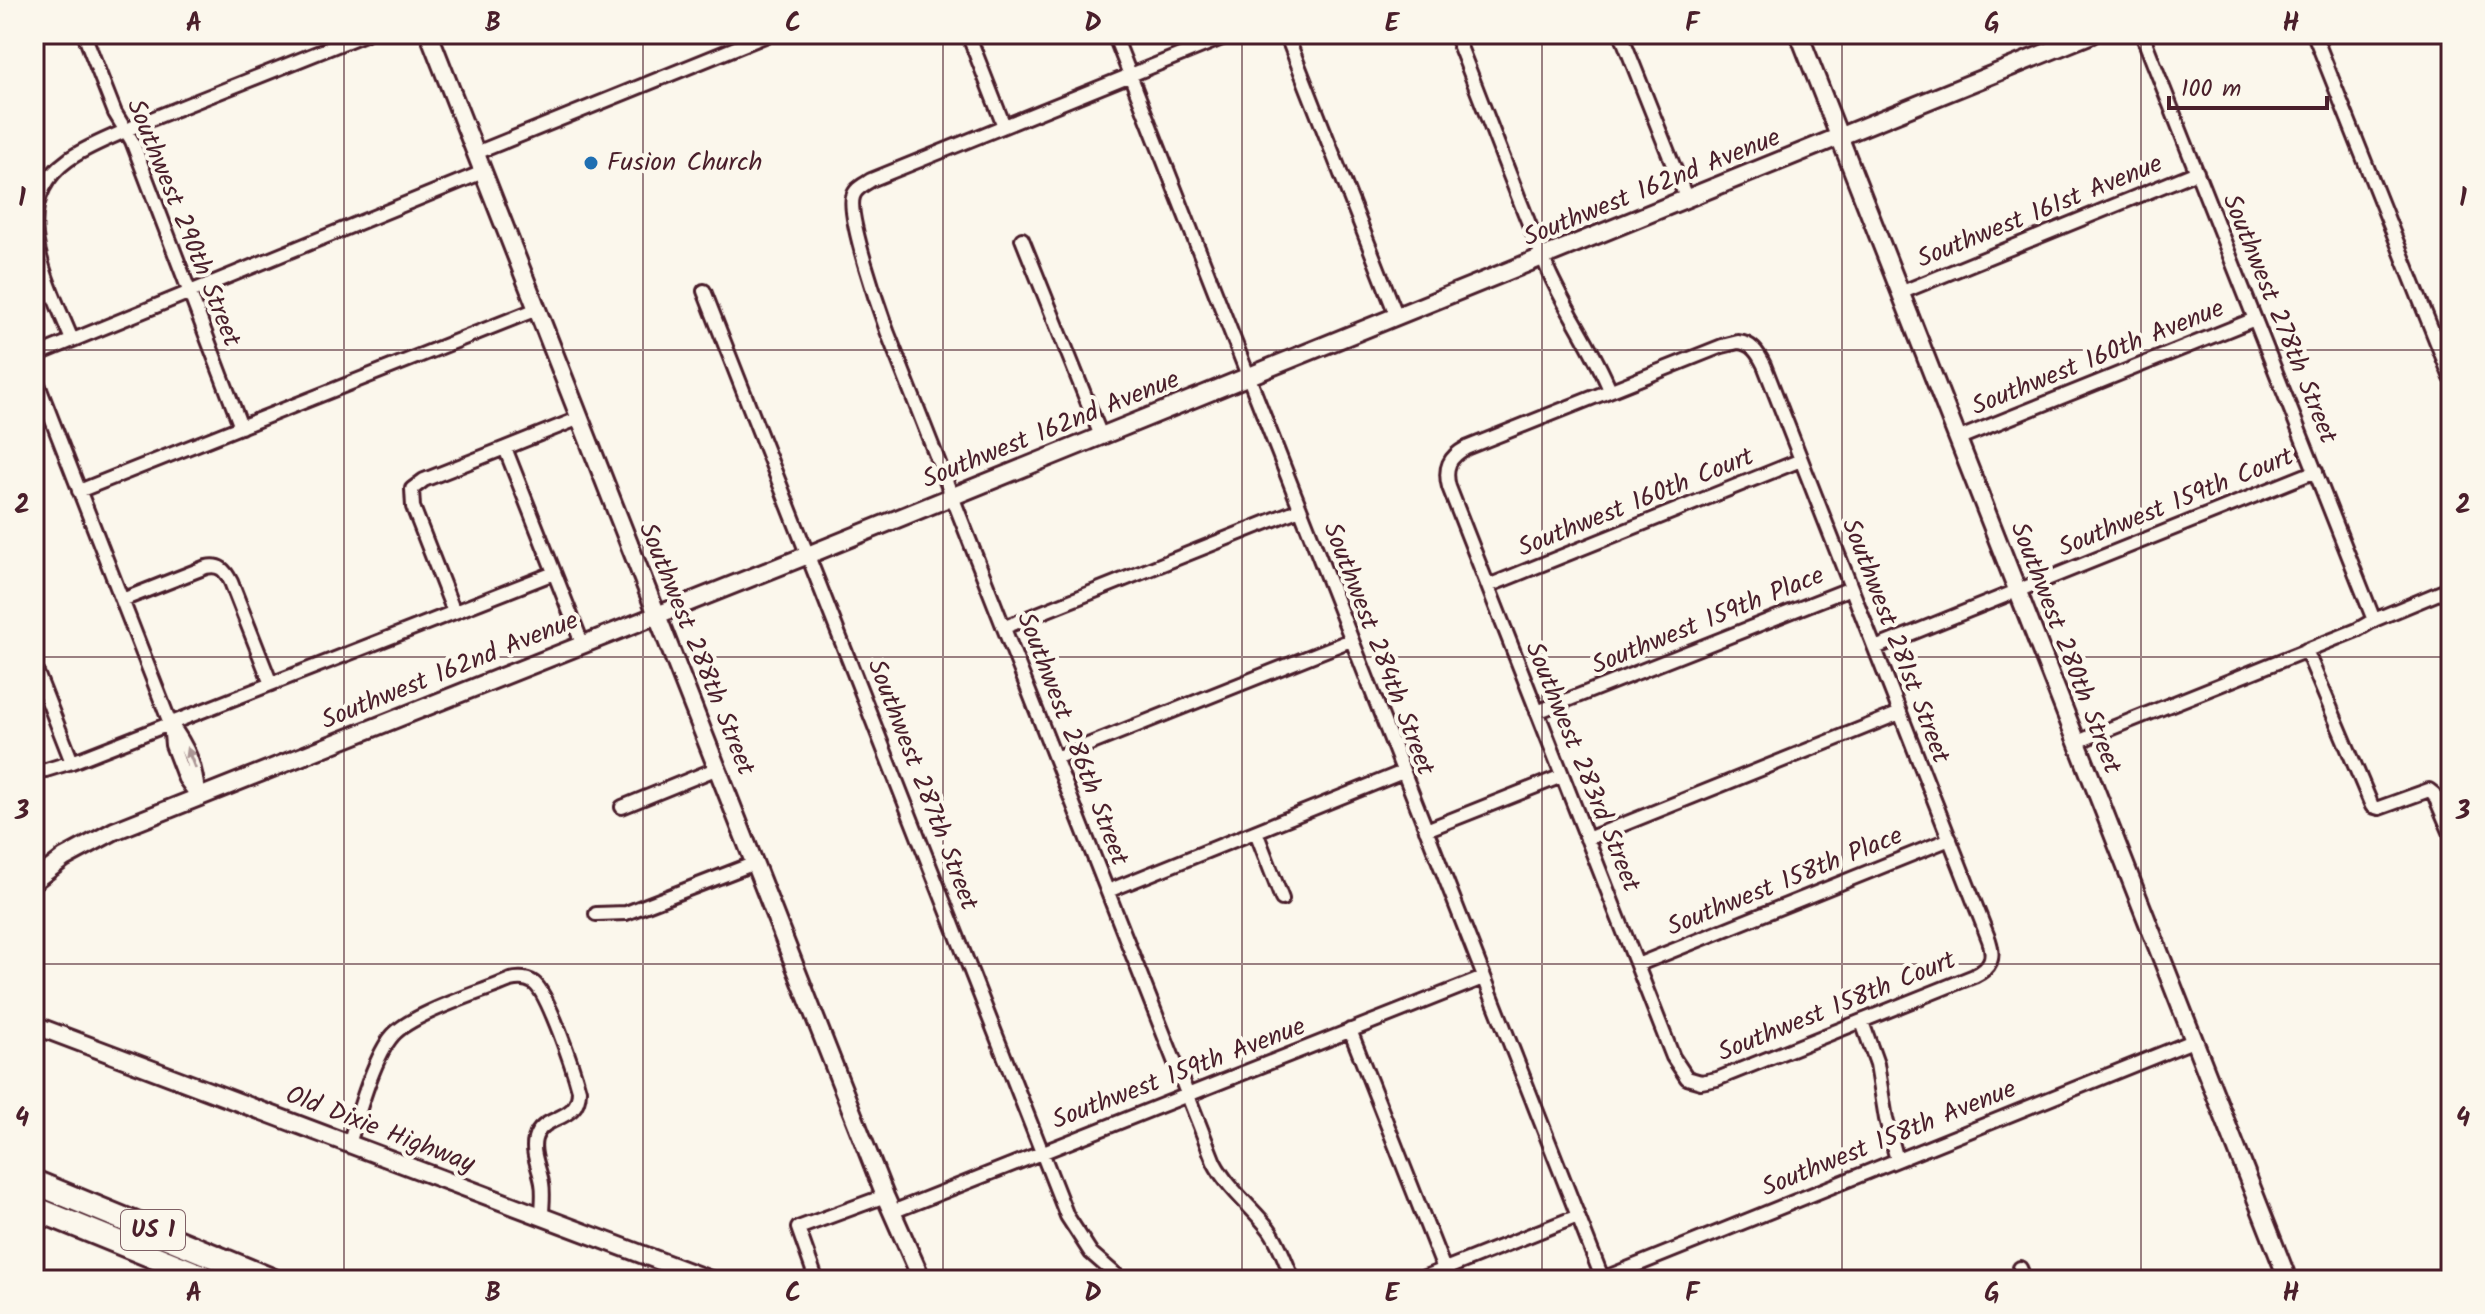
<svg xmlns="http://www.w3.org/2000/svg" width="2485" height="1314" viewBox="0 0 2485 1314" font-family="Kalam,sans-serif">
  <rect width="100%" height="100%" fill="#fbf7ec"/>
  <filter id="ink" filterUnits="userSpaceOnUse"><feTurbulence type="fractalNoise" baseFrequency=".0125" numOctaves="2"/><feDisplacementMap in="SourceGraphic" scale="16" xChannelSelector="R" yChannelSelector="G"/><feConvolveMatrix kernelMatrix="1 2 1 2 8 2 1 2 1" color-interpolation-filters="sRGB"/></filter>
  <g filter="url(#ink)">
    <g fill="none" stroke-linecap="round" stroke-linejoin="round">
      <!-- minor casing -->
      <g stroke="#4a1f2b" stroke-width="18">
        <path id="minor" d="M84 34 115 113 132 141 241 427
          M968 34 1004 126
          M1114 34 1603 1280
          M1232 34 871 180C864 185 855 188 853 197 847 216 879 309 887 331L1214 1162C1228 1189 1251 1206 1269 1229 1280 1244 1286 1263 1293 1280
          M1286 34 1397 317
          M1455 34C1486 112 1515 192 1548 270 1566 311 1593 348 1610 390
          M1621 34 1687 200
          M2142 34 2374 620
          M2314 34 2451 378
          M476 153 770 34
          M1022 239 1101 436
          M704 291 1067 1216 1091 1253 1122 1280
          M1900 293 2197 172
          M72 340C50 285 4 206 68 160 88 145 117 136 139 124L365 34
          M1738 342C1752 343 1758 353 1764 365L1989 940C1995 958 1991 968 1974 976L1717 1079 1701 1082 1687 1078 1673 1057 1449 487C1444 468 1449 457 1466 448L1722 346Z
          M34 356 483 172
          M34 374 122 600
          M580 418 505 448 582 643
          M1957 439 2255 319
          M79 491 537 309
          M1488 586 1801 460
          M454 612 413 507 412 489 424 480 505 448
          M1005 627 1300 509
          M1875 648 2316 471
          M2306 650 2372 806 2379 808 2429 790 2434 794 2451 834
          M34 665 72 762
          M1537 712 1851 588
          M170 723C188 746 197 768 198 797
          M2077 742 2357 630 2374 620 2451 588
          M1055 758 1351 640
          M34 771 46 770 72 762 554 573
          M198 797 185 779 172 745 170 723 122 600 206 567C220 564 225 570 231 582L271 684
          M622 807 718 768
          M1426 830 1562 776
          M1256 832 1282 899
          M1587 839 1900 713
          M1108 891 1403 772
          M596 914 626 913 755 863
          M1637 965 1950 839
          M1862 1022 1877 1064 1886 1119 1897 1160
          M1350 1030 1444 1269
          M349 1144C358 1115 374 1056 393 1035 413 1013 480 993 510 980 518 978 527 978 534 983 548 993 574 1071 579 1090 579 1124 542 1113 535 1139 531 1153 540 1169 542 1183 544 1194 542 1205 542 1216
          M892 1212 1483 978
          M2020 1268 2025 1280
          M1602 1279 2193 1041
          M814 1280 815 1276 798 1228 885 1196
          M1417 1280 1578 1216"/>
      </g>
      <!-- tertiary casing -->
      <g stroke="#4a1f2b" stroke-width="22">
        <path id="tertiary" d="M429 34 885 1196 922 1280
          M1799 34 2288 1280
          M34 881 64 858 114 831 808 555 2092 34
          M34 1025 710 1280"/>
      </g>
      <!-- trunk casing -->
      <g stroke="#4a1f2b" stroke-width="28">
        <path id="trunk" d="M34 1182 271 1280
          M34 1208 211 1280"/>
      </g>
      <!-- minor -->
      <use href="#minor" stroke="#fbf7ec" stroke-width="12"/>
      <!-- tertiary -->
      <use href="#tertiary" stroke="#fbf7ec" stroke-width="16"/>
      <!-- trunk -->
      <use href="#trunk" stroke="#fbf7ec" stroke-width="22"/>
    </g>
    <!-- one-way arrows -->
    <defs><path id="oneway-solid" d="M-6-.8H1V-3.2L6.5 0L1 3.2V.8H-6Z" transform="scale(2)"/></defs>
    <use fill="#ab9695" href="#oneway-solid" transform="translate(191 758) rotate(-112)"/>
  </g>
  <!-- grid -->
  <path fill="none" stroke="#4a1f2b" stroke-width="2" stroke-opacity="0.55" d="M344 34V1280M643 34V1280M943 34V1280M1242 34V1280M1542 34V1280M1842 34V1280M2141 34V1280M34 350H2451M34 657H2451M34 964H2451"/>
  <!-- markers -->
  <circle fill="#1f6fb2" stroke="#fbf7ec" stroke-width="3" cx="591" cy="163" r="8"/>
  <g text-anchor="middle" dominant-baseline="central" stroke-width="8" stroke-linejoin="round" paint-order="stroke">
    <!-- shield labels -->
    <rect fill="#fbf7ec" stroke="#7f6065" stroke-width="2" x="121" y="1210" width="64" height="40" rx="6"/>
    <g font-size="24" font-weight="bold" fill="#4a1f2b">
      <text x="153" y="1230">US 1</text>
    </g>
    <!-- poi labels -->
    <g font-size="26" fill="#4a1f2b" stroke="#fbf7ec" text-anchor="start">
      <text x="607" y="163">Fusion Church</text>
    </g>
    <!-- street labels -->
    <g font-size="26" fill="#4a1f2b" stroke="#fbf7ec">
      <text transform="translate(1652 188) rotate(-22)">Southwest 162nd Avenue</text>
      <text transform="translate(2040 212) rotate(-22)">Southwest 161st Avenue</text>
      <text transform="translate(183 223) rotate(68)">Southwest 290th Street</text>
      <text transform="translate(2279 319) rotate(68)">Southwest 278th Street</text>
      <text transform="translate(2098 358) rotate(-22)">Southwest 160th Avenue</text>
      <text transform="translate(1051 430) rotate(-22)">Southwest 162nd Avenue</text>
      <text transform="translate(1636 503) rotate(-22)">Southwest 160th Court</text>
      <text transform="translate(2176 503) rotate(-22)">Southwest 159th Court</text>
      <text transform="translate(1708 621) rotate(-22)">Southwest 159th Place</text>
      <text transform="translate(1895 641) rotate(69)">Southwest 281st Street</text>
      <text transform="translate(2065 648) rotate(69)">Southwest 280th Street</text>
      <text transform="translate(696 649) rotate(68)">Southwest 288th Street</text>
      <text transform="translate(1378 649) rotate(69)">Southwest 284th Street</text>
      <text transform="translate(450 671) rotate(-22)">Southwest 162nd Avenue</text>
      <text transform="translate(1072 739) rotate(69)">Southwest 286th Street</text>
      <text transform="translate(1582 767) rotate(68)">Southwest 283rd Street</text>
      <text transform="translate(922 785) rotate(69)">Southwest 287th Street</text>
      <text transform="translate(1785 882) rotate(-22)">Southwest 158th Place</text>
      <text transform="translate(1837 1007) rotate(-22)">Southwest 158th Court</text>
      <text transform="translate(1179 1074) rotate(-21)">Southwest 159th Avenue</text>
      <text transform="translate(380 1130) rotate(21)">Old Dixie Highway</text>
      <text transform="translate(1889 1139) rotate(-22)">Southwest 158th Avenue</text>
    </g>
  </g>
  <!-- margin -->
  <rect width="2485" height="1314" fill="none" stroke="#fbf7ec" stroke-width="88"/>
  <!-- scale -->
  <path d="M2169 96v12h158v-12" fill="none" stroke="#4a1f2b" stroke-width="4"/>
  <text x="2181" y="96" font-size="24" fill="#4a1f2b" stroke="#fbf7ec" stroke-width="6" paint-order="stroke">100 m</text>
  <rect x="44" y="44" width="2397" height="1226" fill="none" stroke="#4a1f2b" stroke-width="3"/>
  <g font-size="26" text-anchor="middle" font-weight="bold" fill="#4a1f2b">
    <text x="194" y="31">A</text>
    <text x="493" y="31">B</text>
    <text x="793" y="31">C</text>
    <text x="1093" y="31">D</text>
    <text x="1392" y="31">E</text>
    <text x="1692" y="31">F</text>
    <text x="1992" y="31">G</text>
    <text x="2291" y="31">H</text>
    <text x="22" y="206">1</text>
    <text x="2463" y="206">1</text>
    <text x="22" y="513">2</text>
    <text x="2463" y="513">2</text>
    <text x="22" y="819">3</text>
    <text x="2463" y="819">3</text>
    <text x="22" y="1126">4</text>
    <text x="2463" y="1126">4</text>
    <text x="194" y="1301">A</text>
    <text x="493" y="1301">B</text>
    <text x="793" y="1301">C</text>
    <text x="1093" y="1301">D</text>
    <text x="1392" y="1301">E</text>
    <text x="1692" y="1301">F</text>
    <text x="1992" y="1301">G</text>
    <text x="2291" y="1301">H</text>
  </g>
</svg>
